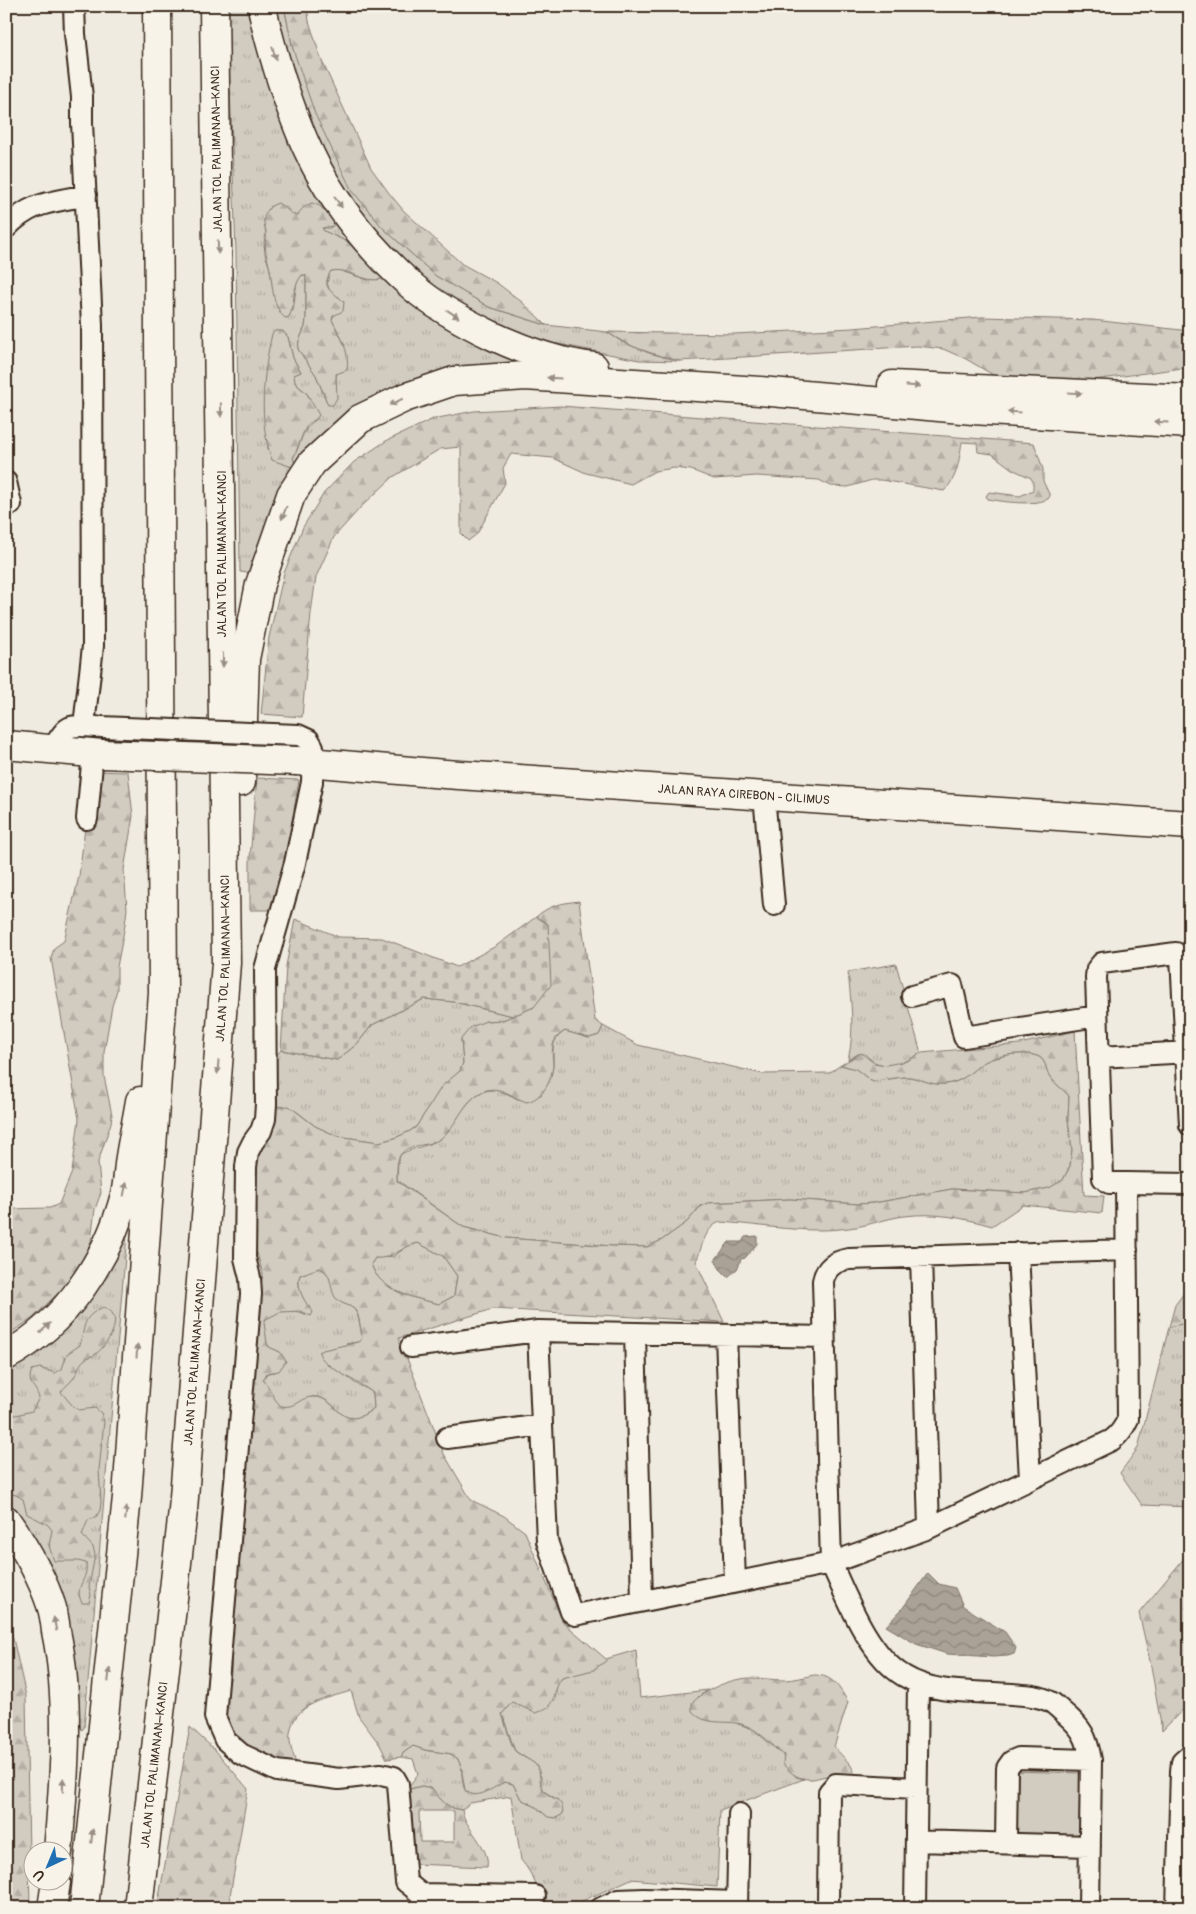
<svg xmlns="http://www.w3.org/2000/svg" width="1196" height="1914" viewBox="0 0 1196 1914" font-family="Pangolin,sans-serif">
  <defs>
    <pattern id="grass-tufts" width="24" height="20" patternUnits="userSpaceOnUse" patternTransform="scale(1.25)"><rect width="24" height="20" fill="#d1cbc0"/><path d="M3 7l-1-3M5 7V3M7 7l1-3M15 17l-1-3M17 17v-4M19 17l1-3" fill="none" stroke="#b4aea5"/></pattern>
    <pattern id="forest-firs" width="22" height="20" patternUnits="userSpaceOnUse" patternTransform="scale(1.25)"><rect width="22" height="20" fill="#d1cbc0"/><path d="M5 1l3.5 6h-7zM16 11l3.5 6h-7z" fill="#b4aea5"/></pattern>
    <pattern id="cemetery-stones" width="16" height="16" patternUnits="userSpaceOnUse" patternTransform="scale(1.25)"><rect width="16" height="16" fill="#d1cbc0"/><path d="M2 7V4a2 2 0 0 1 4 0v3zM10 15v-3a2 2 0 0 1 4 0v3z" fill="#b4aea5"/></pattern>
    <pattern id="water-waves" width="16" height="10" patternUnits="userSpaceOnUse" patternTransform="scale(1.25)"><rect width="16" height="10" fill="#aaa296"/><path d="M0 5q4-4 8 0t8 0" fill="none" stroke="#8c847a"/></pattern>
  </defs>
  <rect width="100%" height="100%" fill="#efebe0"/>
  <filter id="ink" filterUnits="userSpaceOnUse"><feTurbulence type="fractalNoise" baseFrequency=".02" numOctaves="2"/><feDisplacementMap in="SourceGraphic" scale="10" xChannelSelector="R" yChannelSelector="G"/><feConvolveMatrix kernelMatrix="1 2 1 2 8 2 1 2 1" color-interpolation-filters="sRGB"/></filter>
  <g filter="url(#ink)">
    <!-- grass -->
    <path fill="url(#grass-tufts)" stroke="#867a6f" d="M227 6H254L354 245 324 231 322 228H330L333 225 294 216 286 207 271 206 264 220 266 234 264 242 265 254 270 269 275 301 293 311 297 281 302 275H306V319L305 327 299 341 298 349 316 375 328 405 345 345 332 320 339 297 331 294 327 283 330 271 338 270 368 280 389 277 552 366 348 414 320 436 295 464 293 458C303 441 300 430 317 419 314 411 312 402 308 395 303 387 292 386 294 375L301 372 293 358 288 337 265 377 264 409 268 449 283 463 292 467C272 501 261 536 250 573L240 572 236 253Z
      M275 6H284L293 49 382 227 436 276 489 307 546 325 607 332 622 342 649 353 680 361 639 360 553 343 518 333 491 321 431 287 362 218 317 143 285 54Z
      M896 964 921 1053C903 1064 881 1073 865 1054H858L848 1060C855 1031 851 1002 848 972Z
      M424 999 454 1002 513 1016 503 1020 486 1021 461 1039 463 1063 460 1071 442 1087 416 1127 410 1131 395 1138 379 1142 337 1136 315 1126 296 1111 275 1107 276 1056 281 1050 337 1060 357 1044 372 1025Z
      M603 1026 638 1045 763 1074 829 1073 841 1065 856 1069 871 1081C883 1081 900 1076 910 1077 926 1080 934 1087 951 1083 965 1080 972 1070 983 1063 995 1055 1032 1049 1042 1059 1047 1065 1046 1071 1050 1077 1055 1084 1063 1089 1069 1096L1068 1119 1072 1150 1070 1166 1063 1180 1050 1188 1025 1193 952 1189 874 1203 858 1204 790 1199 708 1203 700 1206 687 1222 662 1240 647 1247 612 1246 506 1238 463 1227 397 1180 398 1161 401 1154C414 1147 430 1146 441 1138 446 1134 449 1128 453 1123 474 1094 484 1079 519 1100L541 1095C546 1085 552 1077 553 1066 554 1049 549 1042 565 1031L589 1038 599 1035Z
      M128 1223 84 1728 82 1730 80 1726 77 1685 71 1641 6 1508V1372L34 1355 69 1322Z
      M418 1243 443 1256 457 1276 454 1296 439 1304C414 1298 380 1292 371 1264L375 1258 394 1256 409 1245Z
      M319 1268C334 1273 329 1289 337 1298 342 1305 353 1305 356 1312 360 1319 360 1328 362 1336L361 1340 358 1342 346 1344 327 1365C338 1369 346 1376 355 1383 361 1387 368 1388 373 1393L374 1408C341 1434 342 1403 318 1397 304 1394 292 1414 279 1405 271 1399 270 1387 262 1380L267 1373 275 1372 280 1352C277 1350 271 1349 269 1347 264 1343 262 1324 265 1320 274 1309 296 1309 307 1315L312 1312C304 1302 296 1288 300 1275Z
      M1190 1322V1507L1142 1505 1120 1473 1138 1448 1169 1327Z
      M636 1650 640 1698 708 1690 698 1697 738 1724 753 1729 784 1756 796 1777 804 1779 720 1810 717 1887 631 1879 580 1902 574 1908H543C539 1890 533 1874 521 1860L511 1796 470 1803 462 1810C448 1809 440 1800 432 1789L422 1786 406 1790 418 1774 413 1759 401 1757 403 1753 413 1746C418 1747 420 1749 425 1750 438 1754 457 1748 461 1767 463 1776 461 1786 467 1793L505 1782 513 1784 521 1799 536 1807 548 1817 558 1800 545 1792 541 1785V1777L535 1764 515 1751 502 1714 512 1702 520 1705 555 1700 557 1684 562 1678 605 1661 606 1659Z"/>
    <!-- forest -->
    <path fill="url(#forest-firs)" stroke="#867a6f" fill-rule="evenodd" d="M284 6H307L309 21 321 59 371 168 389 193 404 211 462 264 497 283 522 302 546 325 489 307 436 276 382 227 351 189 315 114 293 49Z
      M278 203C285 207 291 215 298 216 300 209 305 206 312 203L320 206 334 221 333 226 322 228 324 231 354 245 389 277C363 287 353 267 331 271 319 290 335 292 344 302L343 311 333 316 332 320C340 336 350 350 347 370L336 374 337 398 333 405H328L316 375 298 349 299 341 305 327 306 319V275H302C291 288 296 304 289 317L285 318C272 306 273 287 270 270 267 255 264 252 266 235 267 230 263 225 264 220 264 214 268 210 271 206Z
      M981 317 1093 320 1190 331V367L1086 381 995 376 966 359 943 349 917 346 680 361C653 354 630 348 607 332L734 334 853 328Z
      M275 331H283L288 337 293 358 301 372 294 375 295 383 307 394 319 415C316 421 310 421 307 426 302 433 298 449 293 458L295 464 292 467 272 460C258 422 263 373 272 334Z
      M561 406 1034 443 1043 469V481L1050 496 1048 499C1034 506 1004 502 988 499L986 496 989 492 1020 496 1033 490V482L1031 478 1012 469 992 454 978 452 977 443 962 442C959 460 958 477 944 491L881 480H872L848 487 831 486 819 480 757 476 714 479 691 470 674 468 655 471 631 484 586 473 553 458 511 454 503 468 505 483 477 534 468 541 461 534V447L440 449 393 477 361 507 334 537 316 577 311 613 302 717 261 714 269 637 284 573 303 527 324 493 354 462 386 441 433 419 474 411Z
      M92 771 128 772 133 816 124 870 127 909 125 925 117 967V990L112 1006 104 1052V1076L112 1115 111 1123 98 1162 101 1193 95 1209 91 1241 86 1256 74 1277 33 1318 6 1336V1209L50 1208 59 1204 72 1172 79 1119 51 958 54 948 64 941 79 876Z
      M257 778 299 780 287 852 270 910H250V858Z
      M579 901 595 1020 603 1026 599 1035 589 1038 565 1031C560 1034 556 1037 554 1042 551 1050 553 1058 553 1066 551 1082 543 1098 527 1102 513 1098 502 1086 487 1090 463 1097 459 1125 440 1139 429 1147 409 1143 401 1154 396 1160 397 1173 397 1181L463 1227 506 1238 612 1246 647 1247 662 1240 687 1222 701 1206 708 1203 790 1199 858 1204 874 1203 952 1189 1025 1193 1049 1188 1063 1180 1070 1166 1072 1150 1068 1119 1069 1096C1063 1089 1055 1084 1050 1077 1046 1071 1047 1065 1042 1059 1032 1049 995 1055 983 1063 972 1070 965 1080 951 1083 933 1087 926 1080 910 1077 900 1076 883 1081 871 1081L856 1069 841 1065 861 1053 874 1063 886 1065 907 1061 921 1053 1020 1044 1075 1031 1084 1195 1104 1196 1102 1213 1023 1205 992 1226C964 1218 934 1212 905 1216 886 1218 868 1226 849 1228 806 1234 763 1225 720 1222 704 1228 702 1248 696 1262L724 1322 493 1309 399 1338 444 1454 471 1500 504 1516 525 1532 563 1622 606 1659V1661L593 1670 562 1678C550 1694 560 1705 535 1713L512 1702 502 1714C505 1722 511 1746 515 1751 520 1756 529 1759 535 1764 543 1772 537 1785 545 1792 555 1802 562 1796 563 1814L556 1818 548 1817 536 1807 521 1799 513 1784 505 1782C493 1787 477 1802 465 1790L461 1767 458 1759 452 1754 425 1750 413 1746 403 1753 401 1757 387 1759 380 1745 359 1717 351 1691C326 1699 294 1703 290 1733 288 1743 295 1758 297 1768 269 1761 219 1742 223 1706 224 1697 228 1688 230 1679 233 1663 231 1649 228 1633L257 1304 263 1274 255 1246V1229L252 1218 257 1153 274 1127 275 1107 289 1106 315 1126 337 1136 379 1142 395 1138 410 1131 416 1127 442 1086 460 1071 463 1063 461 1039 471 1027 486 1021 503 1020 534 1007 548 924 536 917C549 905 562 903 579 901ZM418 1243 443 1256 457 1276 454 1296 439 1304C414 1298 380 1292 371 1264L375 1258C392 1260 402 1246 418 1243ZM319 1268C333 1272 329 1287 335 1297 340 1305 350 1304 355 1310 360 1316 360 1328 362 1336L361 1340 358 1342 323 1350 319 1352C320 1366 362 1383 373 1393L374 1408C339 1436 339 1396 313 1397 299 1397 296 1409 281 1406 272 1398 271 1388 263 1380L267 1373 279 1371 286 1361 280 1352 269 1347 267 1343 264 1323 266 1319 280 1312 300 1311 311 1316 313 1312C305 1303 295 1287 300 1275Z
      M1190 1285V1322L1169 1327 1175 1305Z
      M103 1307C126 1314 110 1342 97 1353 93 1357 87 1357 84 1360 78 1365 77 1375 72 1380 68 1385 64 1387 61 1392L72 1405 79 1410 95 1408 101 1413 104 1421 99 1470 101 1502 100 1510 96 1517 88 1520 82 1535 93 1547 95 1555 89 1587 91 1595 89 1603H82C73 1586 89 1580 86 1563L78 1561H54L49 1546 52 1530 47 1524 27 1514 23 1499 16 1495 8 1493 6 1489V1414L16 1415 32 1411 39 1398C36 1385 26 1385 32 1370L40 1368 55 1373 62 1369 67 1354 80 1345C86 1325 81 1318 103 1307Z
      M1190 1551V1702L1162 1731 1151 1666 1139 1613Z
      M6 1619 10 1625 26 1696 30 1908H21L6 1893Z
      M814 1675C833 1675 839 1687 848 1702L834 1747 850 1764 854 1771 852 1779C843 1780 838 1776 829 1776 824 1776 818 1778 813 1779 799 1780 791 1774 783 1764L784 1755C773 1746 761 1732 747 1726 729 1718 706 1728 692 1711V1703C706 1689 731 1678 752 1678 763 1678 773 1680 783 1680 794 1680 804 1677 814 1675Z
      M190 1727 216 1751 248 1789 230 1896 233 1908H157Z
      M422 1786 433 1789C440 1800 448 1809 462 1810 464 1828 491 1847 487 1867L412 1864 406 1790ZM419 1811H454V1842H420Z"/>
    <!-- cemetery -->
    <path fill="url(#cemetery-stones)" stroke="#867a6f" d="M536 917 548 924 551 985 534 1007 513 1016 454 1002 424 999 372 1025 357 1044 337 1060 281 1050 286 966 295 919 339 937 382 938 457 967 496 946Z"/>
    <!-- park -->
    <path fill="#d1cbc0" stroke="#867a6f" d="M1012 1771 1083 1773 1081 1840 1011 1838Z"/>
    <!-- water -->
    <path fill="url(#water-waves)" stroke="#7e7266" d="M757 1236V1244L745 1258 741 1259 738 1268 728 1277 720 1269 715 1260 729 1242H742L745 1237Z
      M928 1573 939 1584 955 1588 963 1606 1005 1632 1016 1648 1014 1654 1008 1656 993 1657 947 1654 916 1644 886 1626 902 1609Z"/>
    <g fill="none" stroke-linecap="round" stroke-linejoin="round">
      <!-- minor casing -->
      <g stroke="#3b2a1e" stroke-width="24">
        <path id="minor" d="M74 6 75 34 82 97V123L92 325 93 646 84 726
          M6 228C32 201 51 203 86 195
          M6 482 11 504
          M298 735 309 740 313 747 312 782 295 863 265 969 266 1104 265 1119 261 1131 253 1142 248 1152 246 1167 245 1258 250 1278 251 1294 215 1717 225 1740 241 1754 277 1771 339 1779 381 1774 394 1777 398 1784 406 1882 421 1894 535 1896
          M52 749C68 725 67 724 96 727
          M764 796 774 905
          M87 819 93 753
          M912 996 952 985 964 1037 1097 1016
          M1099 1057 1190 1052
          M1126 1183H1109L1103 1178 1096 977 1097 969 1102 963 1176 953 1181 957 1190 1125
          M1018 1253 1030 1479
          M921 1256 929 1528
          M538 1331 547 1541 571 1612 575 1615 831 1563 823 1281C826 1266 836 1261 849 1259L1127 1250
          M635 1333 642 1601
          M726 1335 735 1582
          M411 1347 538 1331 824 1337
          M447 1438 542 1425
          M916 1841 1090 1846
          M1006 1843 1007 1768 1012 1761 1019 1758 1091 1760
          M601 1908 618 1900 644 1899 737 1902
          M737 1908 739 1814
          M828 1908 829 1792 836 1784 916 1788
          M915 1908 918 1684
          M1089 1908 1091 1760C1087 1737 1082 1728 1064 1713 1059 1709 1054 1703 1049 1701 1038 1695 1024 1695 1012 1694 977 1691 935 1695 904 1676 869 1656 847 1598 831 1563L929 1528 1112 1440C1120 1434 1124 1428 1128 1419L1126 1183 1190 1184
          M1177 1908 1181 1771 1182 1762 1190 1755"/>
      </g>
      <!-- trunk casing -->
      <g stroke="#3b2a1e" stroke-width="31">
        <g id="trunk">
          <path d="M6 745 102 754"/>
          <path id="s1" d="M297 761 445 774 1190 825"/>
        </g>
      </g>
      <!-- motorway casing -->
      <g stroke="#3b2a1e" stroke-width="31">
        <g id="motorway">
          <path d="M262 6C266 31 274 55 281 79 289 103 297 127 308 150 332 202 370 249 413 287 436 307 466 323 493 336 525 351 560 363 594 367"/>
          <path d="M892 385 1190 399"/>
          <path d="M241 782 245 659 260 584 291 495 312 463 360 419 404 398 454 381 525 376 760 391 973 410 1190 424"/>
          <path d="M6 1356C66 1323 108 1260 125 1195 128 1182 128 1169 130 1157 133 1138 137 1119 140 1101"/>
          <path d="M6 1520C24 1546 41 1574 51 1605 54 1613 55 1622 56 1631 71 1703 64 1778 58 1852"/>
          <path d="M52 1908 56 1882"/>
          <path d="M84 1908 127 1497 163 993 157 6"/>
          <path id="s2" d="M138 1908 183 1510 226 963 214 6"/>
        </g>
      </g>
      <!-- minor -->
      <use href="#minor" stroke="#f7f3e8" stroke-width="20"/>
      <!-- trunk -->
      <use href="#trunk" stroke="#f7f3e8" stroke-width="28"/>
      <!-- motorway -->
      <use href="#motorway" stroke="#f7f3e8" stroke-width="28"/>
      <!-- minor-bridge casing -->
      <g stroke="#3b2a1e" stroke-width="24" stroke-linecap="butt">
        <path id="minor-bridge" d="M101 727 298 735"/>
      </g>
      <!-- trunk-bridge casing -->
      <g stroke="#3b2a1e" stroke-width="31" stroke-linecap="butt">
        <path id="trunk-bridge" d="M102 754 297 761"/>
      </g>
      <!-- minor-bridge -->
      <use href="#minor-bridge" stroke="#f7f3e8" stroke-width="20"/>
      <!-- trunk-bridge -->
      <use href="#trunk-bridge" stroke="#f7f3e8" stroke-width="28"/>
    </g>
    <!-- one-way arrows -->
    <defs><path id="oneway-solid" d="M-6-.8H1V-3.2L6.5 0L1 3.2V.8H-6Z" transform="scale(1.25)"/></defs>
    <g fill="#998e83">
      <use href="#oneway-solid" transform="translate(274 53) rotate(75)"/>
      <use href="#oneway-solid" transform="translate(338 202) rotate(54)"/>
      <use href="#oneway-solid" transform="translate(218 247) rotate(89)"/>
      <use href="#oneway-solid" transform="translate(453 314) rotate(34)"/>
      <use href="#oneway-solid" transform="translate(554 378) rotate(-176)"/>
      <use href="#oneway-solid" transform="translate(913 386) rotate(3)"/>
      <use href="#oneway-solid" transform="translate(1075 393) rotate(3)"/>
      <use href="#oneway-solid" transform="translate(396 402) rotate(154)"/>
      <use href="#oneway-solid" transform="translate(221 410) rotate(89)"/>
      <use href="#oneway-solid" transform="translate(1014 412) rotate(-177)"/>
      <use href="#oneway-solid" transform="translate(1161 422) rotate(-176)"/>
      <use href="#oneway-solid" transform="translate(284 513) rotate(111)"/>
      <use href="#oneway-solid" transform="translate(223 660) rotate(90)"/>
      <use href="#oneway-solid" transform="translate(218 1067) rotate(94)"/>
      <use href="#oneway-solid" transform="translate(125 1189) rotate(-79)"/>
      <use href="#oneway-solid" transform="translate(45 1328) rotate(-44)"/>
      <use href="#oneway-solid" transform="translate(137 1351) rotate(-86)"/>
      <use href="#oneway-solid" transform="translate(126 1513) rotate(-84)"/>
      <use href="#oneway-solid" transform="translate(55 1624) rotate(-101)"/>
      <use href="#oneway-solid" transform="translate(109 1675) rotate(-84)"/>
      <use href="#oneway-solid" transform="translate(63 1785) rotate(-88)"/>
      <use href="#oneway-solid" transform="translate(92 1836) rotate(-84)"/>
    </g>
  </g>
  <g text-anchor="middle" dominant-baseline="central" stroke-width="5" stroke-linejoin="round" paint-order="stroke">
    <!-- street labels -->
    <g font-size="12" fill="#3b2a1e" stroke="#f7f3e8">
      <text transform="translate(217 149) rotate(-91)">JALAN TOL PALIMANAN–KANCI</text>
      <text transform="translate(222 554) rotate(-90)">JALAN TOL PALIMANAN–KANCI</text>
      <text stroke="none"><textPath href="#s1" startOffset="448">JALAN RAYA CIREBON - CILIMUS</textPath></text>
      <text stroke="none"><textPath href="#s2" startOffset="954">JALAN TOL PALIMANAN–KANCI</textPath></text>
      <text stroke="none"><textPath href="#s2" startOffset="549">JALAN TOL PALIMANAN–KANCI</textPath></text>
      <text stroke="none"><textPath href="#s2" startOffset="144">JALAN TOL PALIMANAN–KANCI</textPath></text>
    </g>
  </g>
  <!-- margin -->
  <rect width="1196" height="1914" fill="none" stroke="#f7f3e8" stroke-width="25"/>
  <rect x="12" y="12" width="1171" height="1889" fill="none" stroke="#3b2a1e" stroke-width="2" filter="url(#ink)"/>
  <!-- north arrow -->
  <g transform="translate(48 1866) rotate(224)"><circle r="24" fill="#f7f3e8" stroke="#aca397"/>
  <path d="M0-4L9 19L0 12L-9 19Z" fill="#1f6fb2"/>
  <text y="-8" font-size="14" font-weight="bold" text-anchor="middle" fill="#3b2a1e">U</text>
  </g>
</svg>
